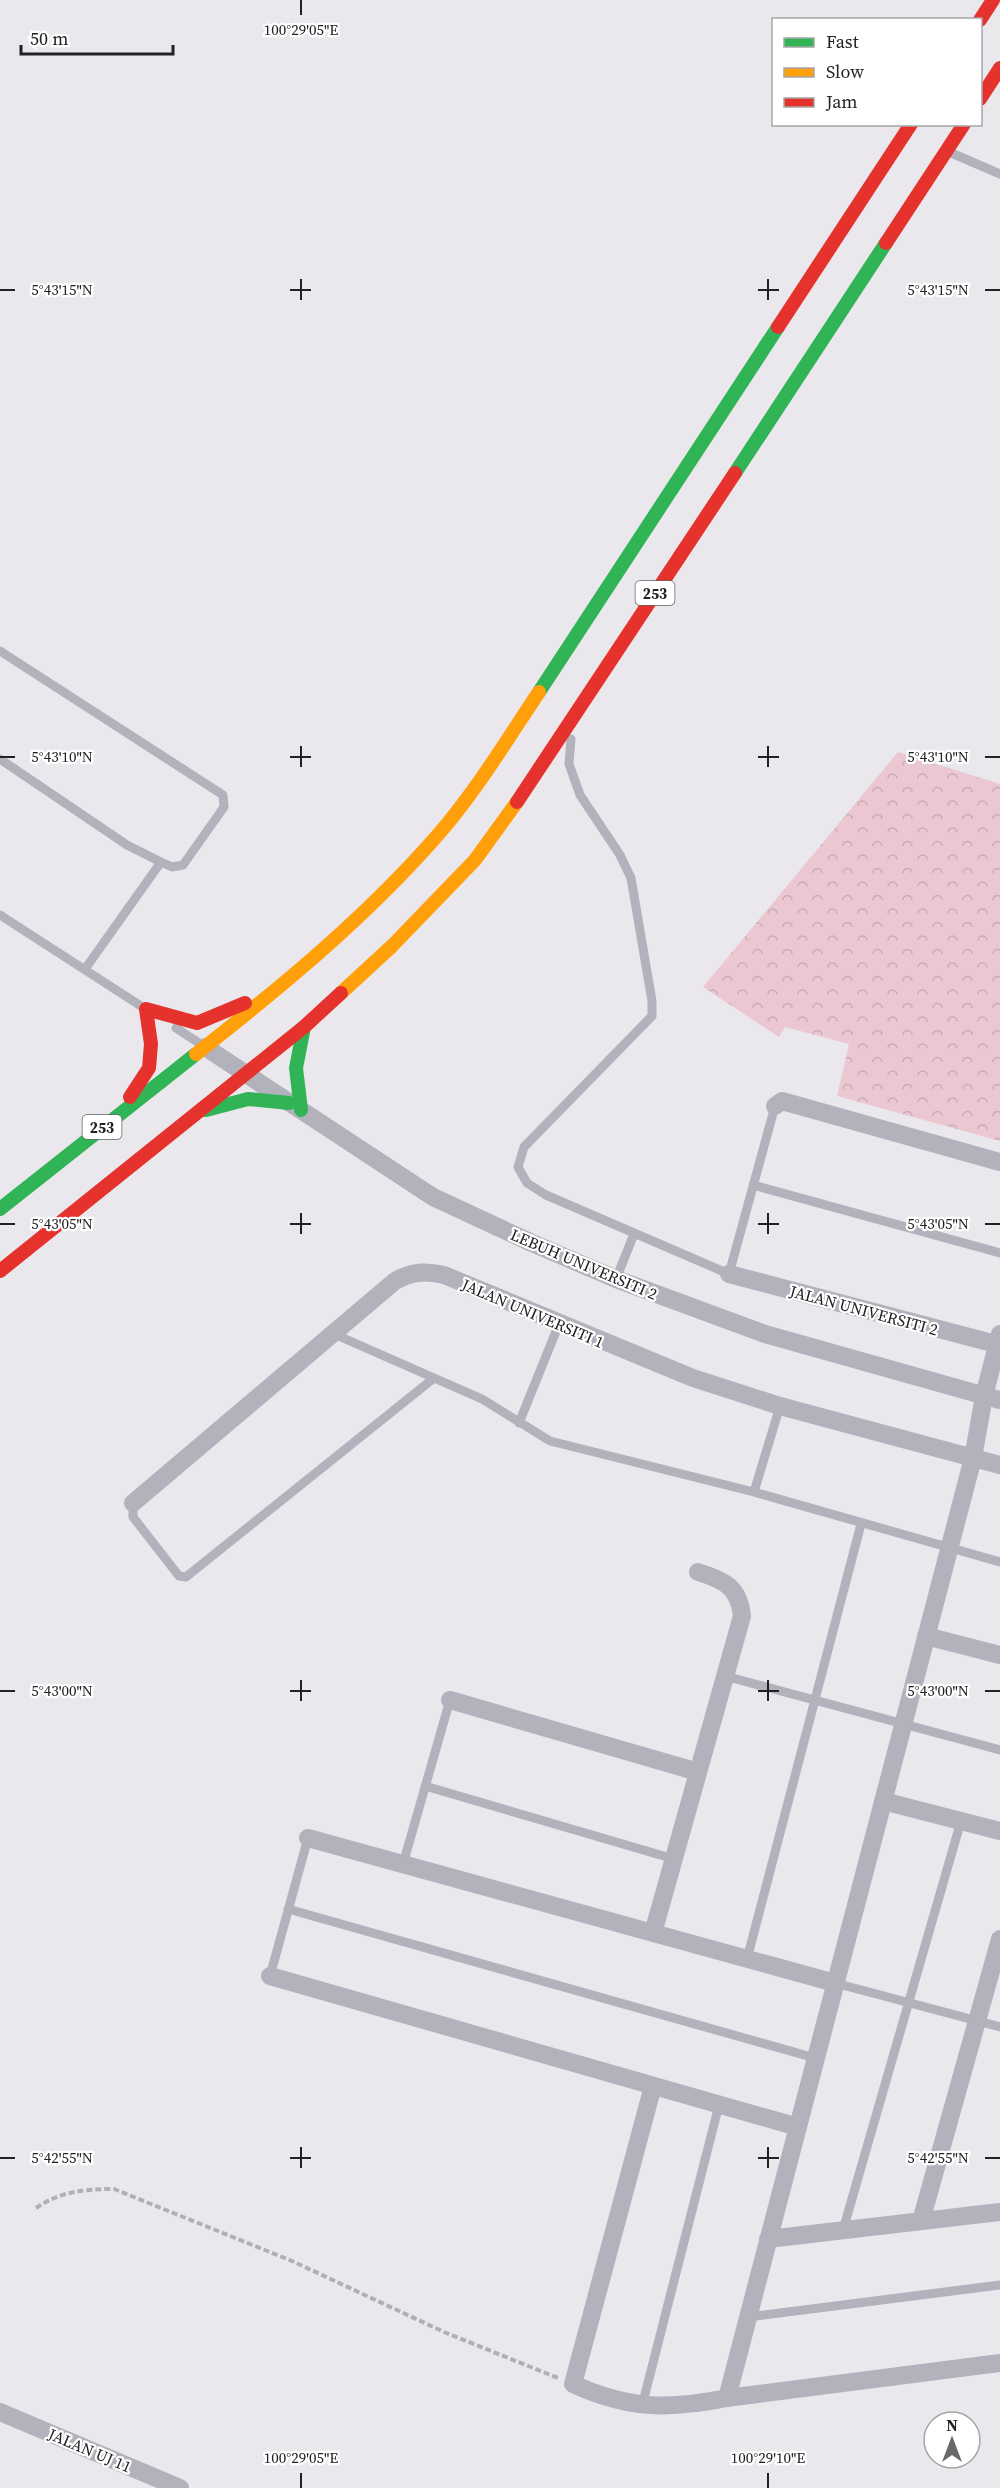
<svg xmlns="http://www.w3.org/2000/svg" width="1000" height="2488" viewBox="0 0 1000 2488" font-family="'Source Serif 4',serif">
  <defs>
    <pattern id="park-crowns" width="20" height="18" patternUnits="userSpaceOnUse" patternTransform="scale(1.5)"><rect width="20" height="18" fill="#ebc7d2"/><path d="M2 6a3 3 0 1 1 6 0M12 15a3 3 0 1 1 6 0" fill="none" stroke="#c9abb4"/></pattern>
  </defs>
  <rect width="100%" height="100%" fill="#eae8ec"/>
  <!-- park -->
  <path fill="url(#park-crowns)" d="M898 752 1000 784V1141L837 1096 849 1044 785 1027 779 1037 703 987Z"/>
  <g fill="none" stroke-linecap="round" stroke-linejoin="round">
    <!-- path -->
    <path stroke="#afb0b6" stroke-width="4" stroke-dasharray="6 3" stroke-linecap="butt" d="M36 2208C61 2191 85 2189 114 2189L292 2261 444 2332 558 2378"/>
    <!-- lane -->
    <path stroke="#b2b2bd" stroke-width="9" d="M949 152 1000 174
      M0 651 223 795 224 807 183 865 172 867 161 862
      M571 739 569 764 580 795 620 855 631 878 652 1001V1016L524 1147 518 1167 527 1183 546 1195 729 1274 775 1106
      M0 759 127 845 161 862 85 969
      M0 915 144 1008
      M176 1028 202 1045
      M753 1185 1000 1253
      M616 1279 634 1234
      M334 1334 482 1399 550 1441 754 1492 1000 1562
      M519 1423 559 1324
      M754 1492 780 1406
      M133 1503V1517L179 1576 186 1577 434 1378
      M725 1676 1000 1750
      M425 1786 674 1859
      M403 1864 450 1700
      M288 1909 815 2058
      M747 1959 861 1524
      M270 1976 308 1838
      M835 1983 1000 2027
      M843 2230 961 1821
      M748 2317 1000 2285
      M642 2406 719 2105"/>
    <!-- street -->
    <path stroke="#b2b2bd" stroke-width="18" d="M205 1047 433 1197 532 1243 616 1279 765 1334 1000 1400
      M775 1106 782 1101 1000 1162
      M729 1274 1000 1345
      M133 1503 395 1281C413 1271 425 1271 444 1275L693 1378 780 1406 1000 1465
      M926 1636 1000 1655
      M450 1700 698 1772
      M883 1801 1000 1831
      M308 1838 835 1983
      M653 1933 742 1616C739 1587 724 1580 698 1572
      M270 1976 798 2127
      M653 2086 573 2384C628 2409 668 2410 727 2398L1000 2363
      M921 2221 1000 1939
      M768 2239 1000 2212
      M727 2398 973 1458 984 1396 1000 1334
      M0 2412 180 2488"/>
    <!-- fast -->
    <path stroke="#30b455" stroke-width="14" d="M735 473 886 243
      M539 692 778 327
      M206 1110 248 1099 289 1103
      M301 1110 296 1068 304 1027
      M0 1209 196 1054"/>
    <!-- slow -->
    <path stroke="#ff9f0a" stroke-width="14" d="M341 993 392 946 475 860 517 802
      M196 1054C281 987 364 919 436 837 475 793 506 741 539 692"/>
    <!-- jam -->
    <path stroke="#e5322d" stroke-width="14" d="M980 20 993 0
      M980 99 1000 68
      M886 243 964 124
      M778 327 911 124
      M517 802 735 473
      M130 1097 149 1068 151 1044 146 1009 197 1023 245 1003
      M0 1271 304 1027 341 993"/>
  </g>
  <!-- ticks -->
  <path fill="none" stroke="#222123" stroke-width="2" d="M301 0V15M301 279V300M768 279V300M0 290H15M290 290H311M758 290H779M985 290H1000M301 746V767M768 746V767M0 757H15M290 757H311M758 757H779M985 757H1000M301 1213V1234M768 1213V1234M0 1224H15M290 1224H311M758 1224H779M985 1224H1000M301 1680V1701M768 1680V1701M0 1691H15M290 1691H311M758 1691H779M985 1691H1000M301 2147V2168M768 2147V2168M0 2158H15M290 2158H311M758 2158H779M985 2158H1000M301 2473V2488M768 2473V2488"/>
  <g text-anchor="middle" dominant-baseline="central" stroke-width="4.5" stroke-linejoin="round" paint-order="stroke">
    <!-- shield labels -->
    <g fill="#fff" stroke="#646465" stroke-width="1.5">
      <rect x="635.5" y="581" width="39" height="24" rx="4.5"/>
      <rect x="82.5" y="1115" width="39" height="24" rx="4.5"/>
    </g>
    <g font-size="15" font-weight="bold" fill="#222123">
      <text x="655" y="593">253</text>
      <text x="102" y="1127">253</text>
    </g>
    <!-- street labels -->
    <g font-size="16" fill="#222123" stroke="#fff">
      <text transform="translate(584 1264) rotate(23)">LEBUH UNIVERSITI 2</text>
      <text transform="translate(864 1310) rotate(15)">JALAN UNIVERSITI 2</text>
      <text transform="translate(533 1313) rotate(23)">JALAN UNIVERSITI 1</text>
      <text transform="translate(90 2450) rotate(23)">JALAN UJ 11</text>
    </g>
  </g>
  <g font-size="15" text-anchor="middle" fill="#222123" stroke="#fff" stroke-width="4.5" stroke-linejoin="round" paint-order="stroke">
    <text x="301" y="35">100°29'05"E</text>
    <text x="62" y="295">5°43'15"N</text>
    <text x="938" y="295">5°43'15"N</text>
    <text x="62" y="762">5°43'10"N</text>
    <text x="938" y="762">5°43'10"N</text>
    <text x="62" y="1229">5°43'05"N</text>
    <text x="938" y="1229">5°43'05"N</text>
    <text x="62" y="1696">5°43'00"N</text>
    <text x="938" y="1696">5°43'00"N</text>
    <text x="62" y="2163">5°42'55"N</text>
    <text x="938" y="2163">5°42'55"N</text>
    <text x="301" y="2463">100°29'05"E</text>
    <text x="768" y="2463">100°29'10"E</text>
  </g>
  <!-- legend -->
  <rect x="772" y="18" width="210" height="108" fill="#ffffff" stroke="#a7a6a7" stroke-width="1.5"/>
  <rect x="784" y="38" width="30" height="9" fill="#30b455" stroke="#a7a6a7" stroke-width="1.5"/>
  <text x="826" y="48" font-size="18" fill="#222123">Fast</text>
  <rect x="784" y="68" width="30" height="9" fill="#ff9f0a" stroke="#a7a6a7" stroke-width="1.5"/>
  <text x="826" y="78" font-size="18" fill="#222123">Slow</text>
  <rect x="784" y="98" width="30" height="9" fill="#e5322d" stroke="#a7a6a7" stroke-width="1.5"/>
  <text x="826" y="108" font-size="18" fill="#222123">Jam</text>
  <!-- north arrow -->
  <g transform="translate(952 2440)"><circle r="28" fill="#ffffff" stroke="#a7a6a7" stroke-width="1.5"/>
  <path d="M0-4.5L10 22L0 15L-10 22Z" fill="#686769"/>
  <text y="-9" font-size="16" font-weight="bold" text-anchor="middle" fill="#222123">N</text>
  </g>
  <!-- scale -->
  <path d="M21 45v9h152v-9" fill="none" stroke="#222123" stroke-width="3"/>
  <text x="30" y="45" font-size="18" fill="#222123" stroke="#ffffff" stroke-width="4.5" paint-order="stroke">50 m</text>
</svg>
